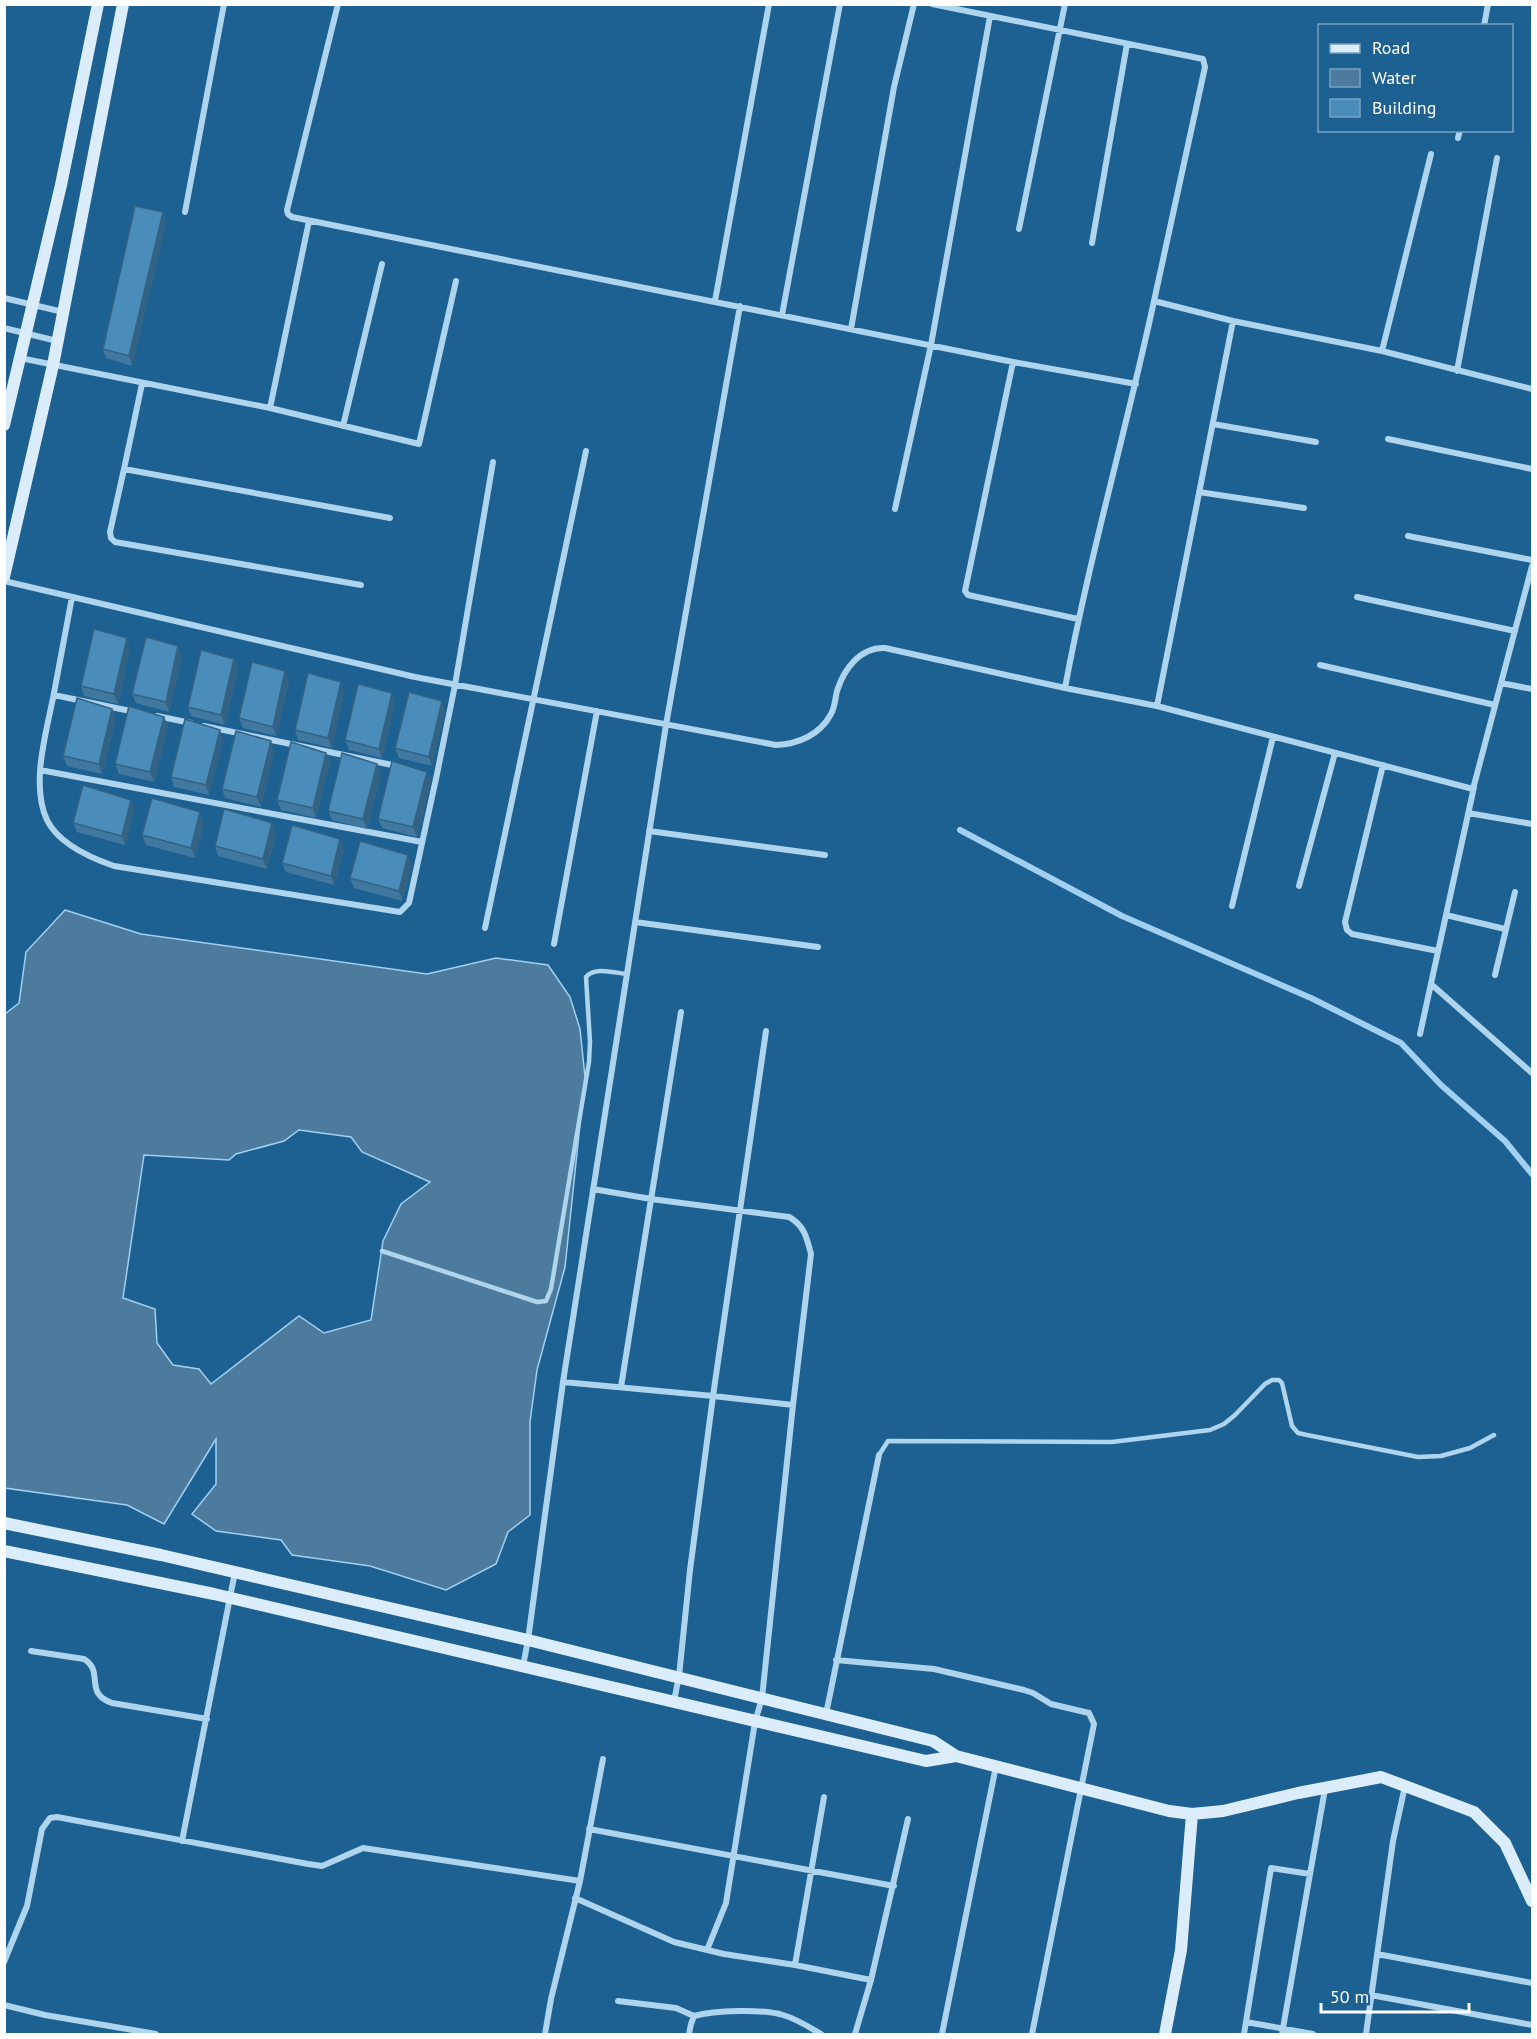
<svg xmlns="http://www.w3.org/2000/svg" width="1537" height="2039" viewBox="0 0 1537 2039" font-family="'PT Sans',sans-serif">
  <rect width="100%" height="100%" fill="#1d6092"/>
  <!-- water -->
  <path fill="#4c7b9d" stroke="#a1d0f0" stroke-width="1.5" fill-rule="evenodd" d="M65 910 141 934 427 974 496 958 548 965 570 997 580 1029 585 1077 565 1267 537 1370 530 1422V1515L508 1532 496 1564 446 1590 370 1566 292 1555 281 1540 216 1531 192 1514 216 1484V1439L164 1524 127 1505 5 1488V1014L19 1003 26 952ZM299 1130 351 1137 362 1152 430 1182 401 1204 383 1241 371 1320 324 1333 299 1316 211 1384 199 1369 173 1365 157 1343 155 1309 123 1298 144 1155 229 1160 236 1154 284 1141Z"/>
  <g fill="none" stroke-linecap="round" stroke-linejoin="round">
    <!-- stream -->
    <path stroke="#a1d0f0" stroke-width="6" d="M960 830 1122 916 1311 998 1401 1043 1441 1085 1505 1141 1532 1174"/>
    <!-- lane -->
    <path stroke="#aed4ee" stroke-width="4.5" d="M382 1251 537 1302 546 1301 551 1289 589 1062 590 1042 586 977C595 966 614 973 627 974
      M879 1455 888 1441 1112 1442 1210 1430 1224 1424 1235 1415 1265 1384 1272 1380H1279L1282 1383 1292 1426 1298 1433 1307 1435 1418 1457 1441 1456 1470 1448 1494 1435"/>
    <!-- street -->
    <path stroke="#aed4ee" stroke-width="6" d="M338 4 287 210 288 214 292 217 1013 362 1136 384
      M932 4 1203 59 1205 67 1154 301 1233 321 1382 351 1532 389
      M1484 26 1488 4
      M1458 138 1460 130
      M185 212 224 4
      M1019 229 1065 4
      M1092 243 1127 44
      M4 298 63 312
      M715 301 769 4
      M782 315 840 4
      M4 328 57 341
      M851 329 894 87 914 4
      M1382 351 1431 154
      M20 358 270 408 419 444 456 281
      M1013 362 965 591 968 595 1078 619
      M1457 371 1497 158
      M142 384 124 469 390 518
      M270 408 309 221
      M1213 424 1316 442
      M343 426 382 264
      M1388 439 1532 469
      M124 469 110 532 111 538 115 542 361 585
      M1199 492 1304 508
      M895 509 931 345 990 16
      M1408 536 1532 560
      M4 581 415 677 776 745C798 744 820 735 831 714 835 707 835 699 837 691 844 669 860 647 885 648L1065 688 1157 706 1473 789 1532 566
      M72 597C66 629 60 661 54 693 47 730 30 784 47 820 58 843 91 858 114 866L400 912 409 903 437 774 455 685 493 462
      M1357 597 1515 631
      M1320 665 1495 705
      M1501 683 1532 689
      M1065 688C1089 558 1126 431 1154 301
      M54 695 135 712
      M1157 706 1233 321
      M157 716 191 723
      M204 726 397 766
      M1383 765 1345 922 1347 930 1352 934 1438 951
      M40 770 422 842
      M1468 813 1532 824
      M649 831 825 855
      M1299 886 1335 753
      M1232 906 1273 737
      M1446 915 1505 929
      M635 922 818 947
      M485 928 586 451
      M554 944 597 711
      M1495 975 1515 892
      M1431 984 1532 1073
      M1420 1034 1474 787
      M593 1189 651 1199 789 1217C804 1225 807 1238 811 1254L793 1405
      M563 1382 713 1396 766 1031
      M621 1387 681 1012
      M31 1651 84 1659C105 1672 83 1693 112 1703L207 1719
      M836 1660 934 1669 1024 1690 1033 1693 1051 1704 1089 1713 1094 1724 1032 2034
      M523 1666 528 1640 563 1382 666 725 740 306
      M674 1701 679 1676 690 1570 713 1396 793 1405 762 1698 755 1722 726 1903 707 1950
      M826 1714 879 1455
      M589 1829 894 1886
      M182 1841 235 1572
      M1310 1874 1325 1789
      M575 1898 674 1942 724 1954 795 1965 871 1980 908 1819
      M1377 1954 1532 1983
      M4 1962 27 1906 42 1829 50 1818 57 1817 308 1864 322 1866 363 1848 580 1881
      M795 1965 824 1797
      M1371 1995 1532 2025
      M618 2001 676 2008 694 2016
      M4 2005 45 2015 156 2034
      M1246 2022 1313 2034
      M545 2034 551 1999 580 1881 603 1759
      M689 2034 691 2024 694 2016C715 2010 763 2009 783 2015 797 2019 809 2027 821 2034
      M855 2034 871 1980
      M942 2034 996 1766
      M1244 2034 1271 1868 1310 1874 1282 2034
      M1366 2034 1393 1841 1405 1786"/>
    <!-- secondary -->
    <path stroke="#dbedfa" stroke-width="12" d="M4 425 61 185 98 4
      M4 577 53 365 123 4
      M4 1523 161 1555 528 1640 933 1741 956 1756 1169 1811 1192 1814 1223 1811 1298 1793 1381 1777 1474 1812 1505 1843 1532 1901
      M4 1551 214 1594 926 1761 956 1756
      M1165 2034 1181 1950 1192 1814"/>
  </g>
  <!-- wall -->
  <path fill="#4078a0" d="M163 212 166 222 132 366 106 358 103 349Z
    M130 648 118 704 84 696 81 686Z
    M182 656 169 712 136 703 132 694Z
    M234 659 238 669 225 725 191 716 188 707Z
    M289 681 276 736 243 728 239 718Z
    M344 692 332 748 298 740 295 730Z
    M395 703 382 758 349 750 345 740Z
    M112 709 116 719 102 774 67 766 63 756Z
    M445 711 432 766 399 758 395 748Z
    M164 717 168 726 154 782 119 774 115 764Z
    M223 740 209 795 174 787 171 777Z
    M274 751 261 807 225 798 222 789Z
    M326 753 330 763 316 818 281 810 277 800Z
    M427 772 431 781 417 837 382 828 378 819Z
    M381 773 367 829 332 820 328 811Z
    M135 809 125 845 77 832 73 823Z
    M204 822 195 858 146 845 142 835Z
    M276 833 267 869 218 856 215 846Z
    M340 839 344 849 334 885 286 872 282 863Z
    M412 865 402 901 354 888 350 878Z"/>
  <!-- shaded-wall -->
  <path fill="#346282" d="M163 212 166 222 132 366 129 356Z
    M127 638 130 648 118 704 114 694Z
    M178 646 182 656 169 712 166 702Z
    M234 659 238 669 225 725 221 715Z
    M285 671 289 681 276 736 273 727Z
    M341 682 344 692 332 748 328 738Z
    M392 693 395 703 382 758 379 749Z
    M442 701 445 711 432 766 429 757Z
    M112 709 116 719 102 774 99 764Z
    M164 717 168 726 154 782 150 772Z
    M220 730 223 740 209 795 206 785Z
    M271 741 274 751 261 807 257 797Z
    M326 753 330 763 316 818 313 808Z
    M377 764 381 773 367 829 363 819Z
    M427 772 431 781 417 837 413 827Z
    M131 800 135 809 125 845 122 836Z
    M200 812 204 822 195 858 191 848Z
    M272 823 276 833 267 869 263 859Z
    M340 839 344 849 334 885 331 876Z
    M408 855 412 865 402 901 399 891Z"/>
  <!-- building -->
  <path fill="#4a8cba" stroke="#346282" stroke-width="1.5" d="M135 206 163 212 129 356 103 349Z
    M94 629 127 638 114 694 81 686Z
    M146 637 178 646 166 702 132 694Z
    M201 650 234 659 221 715 188 707Z
    M252 662 285 671 273 727 239 718Z
    M308 673 341 682 328 738 295 730Z
    M358 684 392 693 379 749 345 740Z
    M409 692 442 701 429 757 395 748Z
    M77 698 112 709 99 764 63 756Z
    M129 706 164 717 150 772 115 764Z
    M185 719 220 730 206 785 171 777Z
    M236 731 271 741 257 797 222 789Z
    M291 742 326 753 313 808 277 800Z
    M342 753 377 764 363 819 328 811Z
    M392 761 427 772 413 827 378 819Z
    M83 785 131 800 122 836 73 823Z
    M152 798 200 812 191 848 142 835Z
    M224 809 272 823 263 859 215 846Z
    M292 825 340 839 331 876 282 863Z
    M360 841 408 855 399 891 350 878Z"/>
  <!-- border -->
  <rect width="1537" height="2039" fill="none" stroke="#ffffff" stroke-width="12"/>
  <!-- legend -->
  <rect x="1318" y="24" width="195" height="108" fill="#1d6092" stroke="#77a0be" stroke-width="1.5"/>
  <rect x="1330" y="44" width="30" height="9" fill="#dbedfa" stroke="#77a0be" stroke-width="1.5"/>
  <text x="1372" y="54" font-size="18" fill="#ffffff">Road</text>
  <rect x="1330" y="69" width="30" height="18" fill="#4c7b9d" stroke="#77a0be" stroke-width="1.5"/>
  <text x="1372" y="84" font-size="18" fill="#ffffff">Water</text>
  <rect x="1330" y="99" width="30" height="18" fill="#4a8cba" stroke="#77a0be" stroke-width="1.5"/>
  <text x="1372" y="114" font-size="18" fill="#ffffff">Building</text>
  <!-- scale -->
  <path d="M1321 2003v9h148v-9" fill="none" stroke="#ffffff" stroke-width="3"/>
  <text x="1330" y="2003" font-size="18" fill="#ffffff" stroke="#1d6092" stroke-width="4.5" paint-order="stroke">50 m</text>
</svg>
